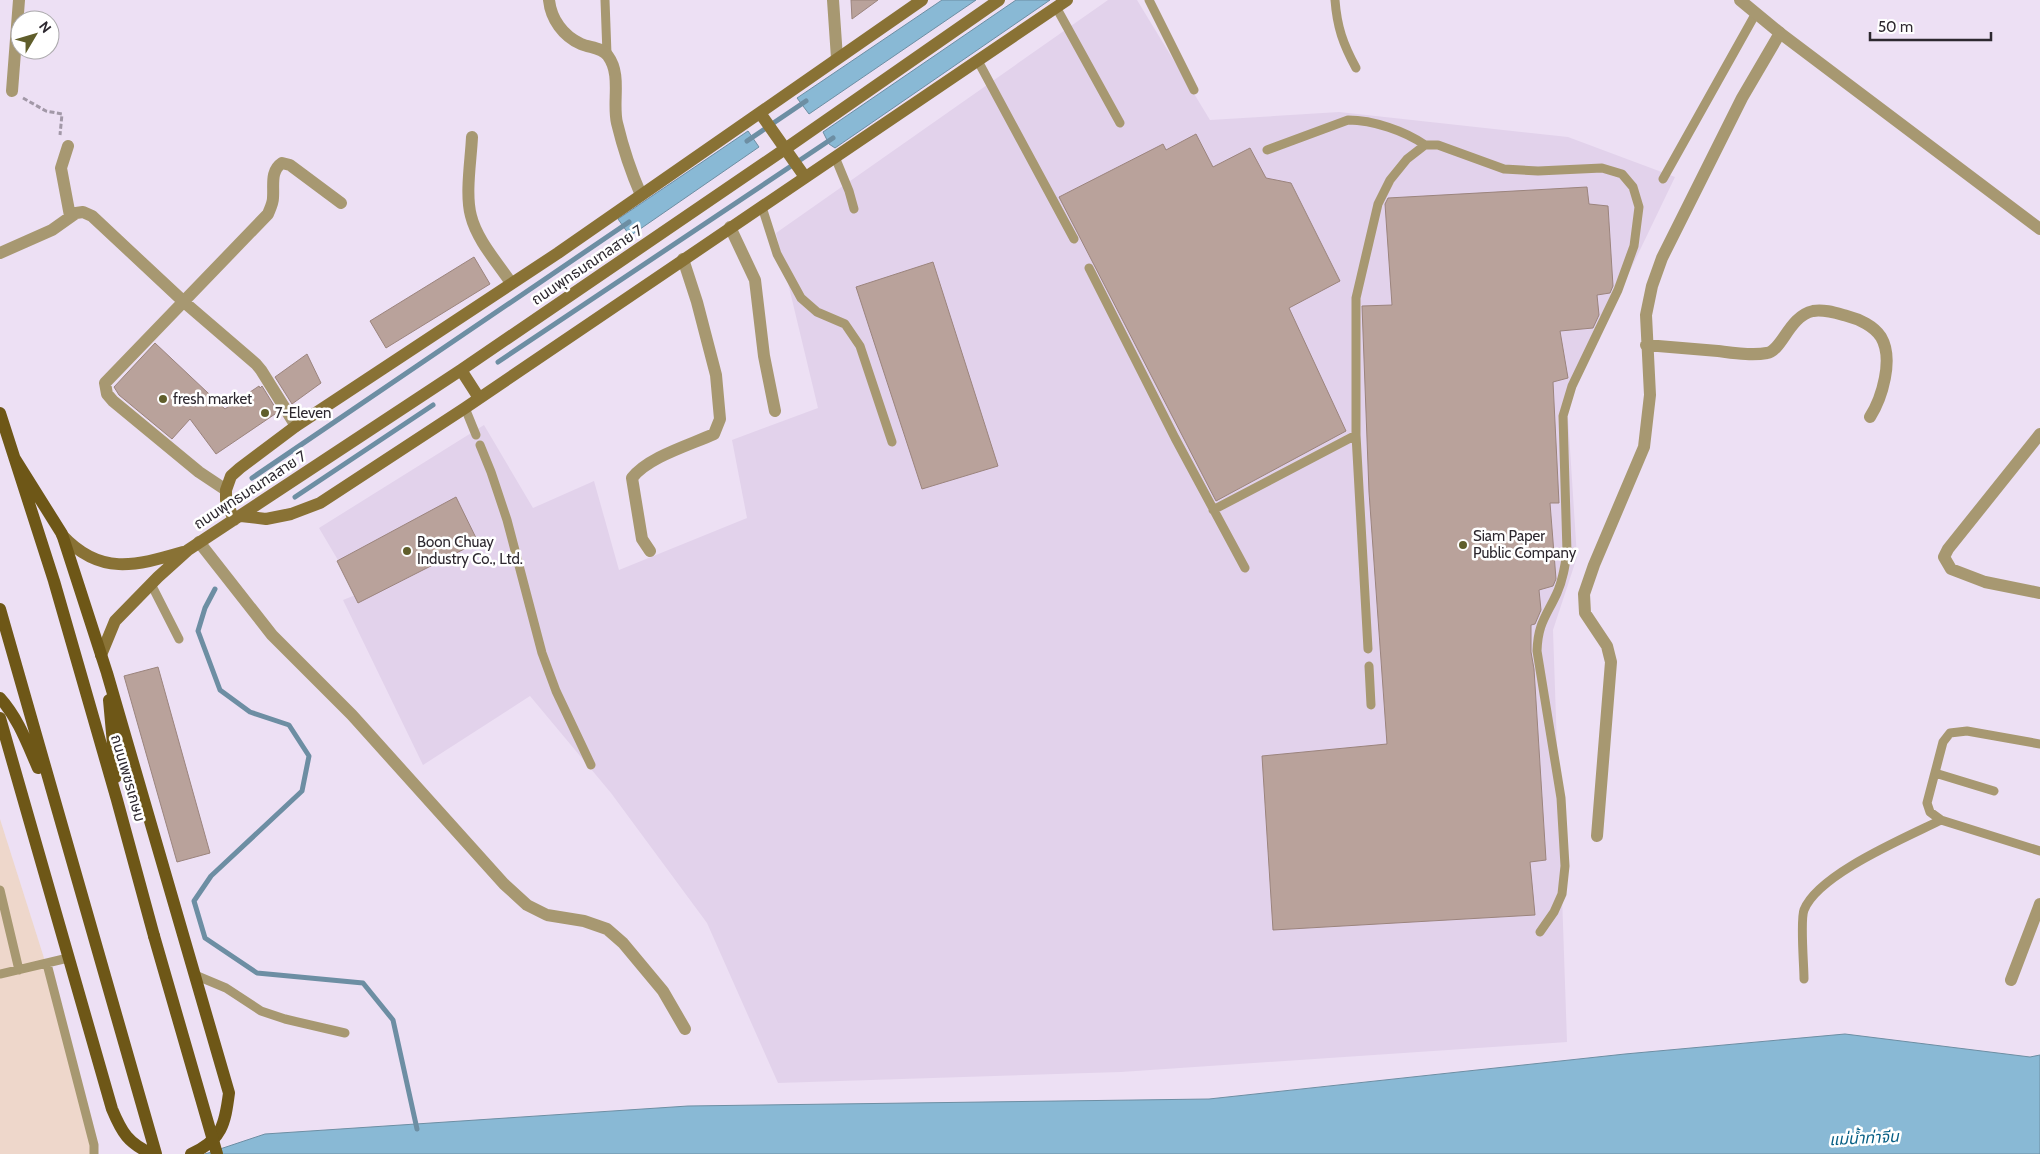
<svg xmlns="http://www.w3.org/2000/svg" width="2040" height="1154" viewBox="0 0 2040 1154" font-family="Cabin,'Noto Sans Thai',sans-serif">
  <rect width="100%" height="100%" fill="#ede0f4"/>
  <!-- built -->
  <path fill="#e2d2eb" d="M1108 0H1137L1210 120 1339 112 1568 137 1675 177 1567 402 1577 557 1553 630 1567 1042 1121 1072 778 1083 707 923 611 793 530 696 423 765 343 600 358 594 319 528 484 425 533 508 594 481 619 570 747 518 732 440 818 408 776 233Z"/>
  <!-- education -->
  <path fill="#eed7cb" d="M0 819 44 958 95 1154H0Z"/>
  <!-- water -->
  <path fill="#89b9d5" stroke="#6d8ea3" d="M942 0H976L809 114 797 98Z
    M1016 0H1050L835 148 829 144 823 132Z
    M748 131 759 147 630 236 618 219Z
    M1845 1034 2030 1057 2040 1055V1154H205L265 1134 688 1106 1209 1099 1625 1054Z"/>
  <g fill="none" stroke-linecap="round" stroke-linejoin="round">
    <!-- stream -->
    <path stroke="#6d8ea3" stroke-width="5" d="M747 141 806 101
      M498 362 833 138
      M252 478 629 222
      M295 497 433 405
      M215 589 205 608 198 631 220 690 250 712 289 725 309 756 302 791 211 876 194 901 205 938 257 973 363 983 393 1020 417 1129"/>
  </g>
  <!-- building -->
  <path fill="#b9a29b" stroke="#9b847d" d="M851 0H878L852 19Z
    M1196 134 1213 167 1250 148 1266 178 1291 183 1340 281 1289 308 1346 431 1216 501 1059 197 1163 144 1166 150Z
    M1587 187 1589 204 1608 206 1613 286 1610 293 1597 295 1599 315 1593 328 1560 331 1568 378 1553 382 1559 503H1550L1556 579 1553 586 1539 590 1541 610 1535 624 1531 625V652L1534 669 1546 860 1530 862 1535 915 1273 930 1262 756 1387 744 1369 492 1362 306 1392 305 1385 204 1388 198Z
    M474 257 490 284 386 348 370 321Z
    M933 262 998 466 922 489 856 287Z
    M155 343 225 409 259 386 260 388 262 386 278 412 216 454 190 419 172 439 119 395 114 387Z
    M307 354 321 383 292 404 275 377Z
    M456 497 478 542 358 603 337 561Z
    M158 667 210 853 177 862 124 676Z"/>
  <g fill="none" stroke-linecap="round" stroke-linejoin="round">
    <!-- path -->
    <path stroke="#a298a7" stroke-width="3" stroke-dasharray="5 2.5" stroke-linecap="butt" d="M23 98 46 111 62 114 60 135"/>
    <!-- service -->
    <path stroke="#a79871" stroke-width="9" d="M605 0 607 54
      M1149 0 1194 90
      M1335 0C1337 27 1343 44 1356 68
      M1056 7 1120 123
      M978 61 1074 239
      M1267 150 1348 120C1373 120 1405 131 1425 145
      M835 157 849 191 854 209
      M1663 179 1756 13
      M762 207 777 254 801 298 817 312 845 324 860 346 892 442
      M1089 268 1175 438 1245 568
      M465 408 476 435
      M1356 435V298L1378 204 1390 180 1407 159 1425 145H1438L1504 169 1538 171 1602 168 1622 174 1633 187 1639 207 1634 246 1618 290 1572 386 1563 416 1567 552C1565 566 1563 580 1557 593 1546 617 1538 623 1537 651L1561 798 1565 866 1562 894 1554 912 1540 932
      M480 445 491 472 507 520 542 653 556 691 591 765
      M1213 510 1356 435 1368 649
      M151 584 179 639
      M1369 666 1371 705
      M2040 744 1967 731 1950 733 1943 742 1927 803 1930 812 1941 820 2040 851
      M1935 773 1994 791
      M0 890 19 970
      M47 964 94 1145V1154
      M0 974 68 958
      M195 975 226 988 261 1011 285 1019 345 1033
      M1804 979C1804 965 1800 920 1804 910 1818 874 1907 837 1941 820"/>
    <!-- minor -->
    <path stroke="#a79871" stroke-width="12" d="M549 0C551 19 563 36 581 44 590 48 602 47 608 56 622 75 612 102 617 123 623 148 631 172 641 195
      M833 0 837 58
      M12 91 19 0
      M472 137C471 160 465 194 471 216 477 240 497 262 511 283
      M68 146 61 168 70 216
      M730 227 755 280 764 356 775 411
      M0 253 52 230 76 213 83 212 92 216 184 302 256 364 261 370 296 426
      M1646 345C1670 347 1694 349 1718 351 1734 353 1752 356 1767 353 1782 351 1789 316 1813 311 1824 309 1836 313 1847 316 1859 319 1874 326 1881 337 1894 359 1882 398 1870 417
      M2040 434 1948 549 1944 557 1951 569 1985 582 2040 593
      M226 490 199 472 113 401 107 394 105 383 268 214C270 209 273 203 273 198 274 185 270 171 282 163L290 165 341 203
      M199 542 272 635 352 715 504 884 527 905 547 915 584 921 607 929 623 943 663 991 685 1029
      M650 551 642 539 632 478C648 457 690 445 714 434L720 419 716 375 697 302 683 259
      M1597 836 1611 662 1607 646 1585 613 1584 594 1594 565 1644 447 1650 395 1646 315 1652 286 1662 258 1742 98 1780 33
      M2011 980 2040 904"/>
    <!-- tertiary -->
    <path stroke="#a79871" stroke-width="12" d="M1740 0 1780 33 2040 229"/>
    <!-- secondary -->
    <path stroke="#897235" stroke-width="12" d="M760 113 805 177
      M461 370 479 398
      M241 516 266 519 291 514 320 503 465 408 1067 0
      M234 520 226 500V490L231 476 240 468 296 426 558 253 922 0
      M62 535C100 576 135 566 183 552
      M101 655 115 621 158 577 188 550 461 370 785 149 999 0"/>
    <!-- primary -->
    <path stroke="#6e5717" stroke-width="12" d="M0 413 54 581 117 800 154 936
      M15 459 62 534 107 673 229 1093C225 1124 222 1140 191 1154
      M0 609 156 1154
      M0 698C18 718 27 743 38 768
      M109 700 116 777
      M0 718 112 1109C122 1133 128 1143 152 1154"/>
    <!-- primary-bridge -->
    <path stroke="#6e5717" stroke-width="12" d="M154 936 217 1154"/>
  </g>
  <!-- markers -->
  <g fill="#605e2b" stroke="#fff" stroke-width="2">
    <circle cx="163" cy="399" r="5"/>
    <circle cx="265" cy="413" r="5"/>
    <circle cx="1463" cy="545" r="5"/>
    <circle cx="407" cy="551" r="5"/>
  </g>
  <g text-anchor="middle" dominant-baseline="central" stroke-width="5" stroke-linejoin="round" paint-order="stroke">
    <!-- street labels -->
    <g font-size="15" fill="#2d282f" stroke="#fff">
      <text transform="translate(587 265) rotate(-34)">ถนนพุทธมณฑลสาย 7</text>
      <text transform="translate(250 490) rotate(-33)">ถนนพุทธมณฑลสาย 7</text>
      <text transform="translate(128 778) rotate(74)">ถนนเพชรเกษม</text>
    </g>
    <!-- poi labels -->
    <g font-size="15" fill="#2d282f" stroke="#fff" text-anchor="start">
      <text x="173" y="399">fresh market</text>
      <text x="275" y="413">7-Eleven</text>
      <text x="1473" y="536">Siam Paper<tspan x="1473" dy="17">Public Company</tspan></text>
      <text x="417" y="542">Boon Chuay<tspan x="417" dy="17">Industry Co., Ltd.</tspan></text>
    </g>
    <!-- water labels -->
    <g font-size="16" font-style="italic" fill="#075f85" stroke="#fff">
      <text transform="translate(1864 1138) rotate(-3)">แม่น้ำท่าจีน</text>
    </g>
  </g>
  <!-- north arrow -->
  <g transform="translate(35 35) rotate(52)"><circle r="24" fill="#ffffff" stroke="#aba9ac"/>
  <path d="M0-4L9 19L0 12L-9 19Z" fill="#605e2b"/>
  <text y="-8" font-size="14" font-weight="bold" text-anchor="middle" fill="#2d282f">N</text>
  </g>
  <!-- scale -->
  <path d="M1870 32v8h121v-8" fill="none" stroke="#2d282f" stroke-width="2.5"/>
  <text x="1878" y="32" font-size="15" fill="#2d282f" stroke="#ffffff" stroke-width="4" paint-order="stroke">50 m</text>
</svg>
